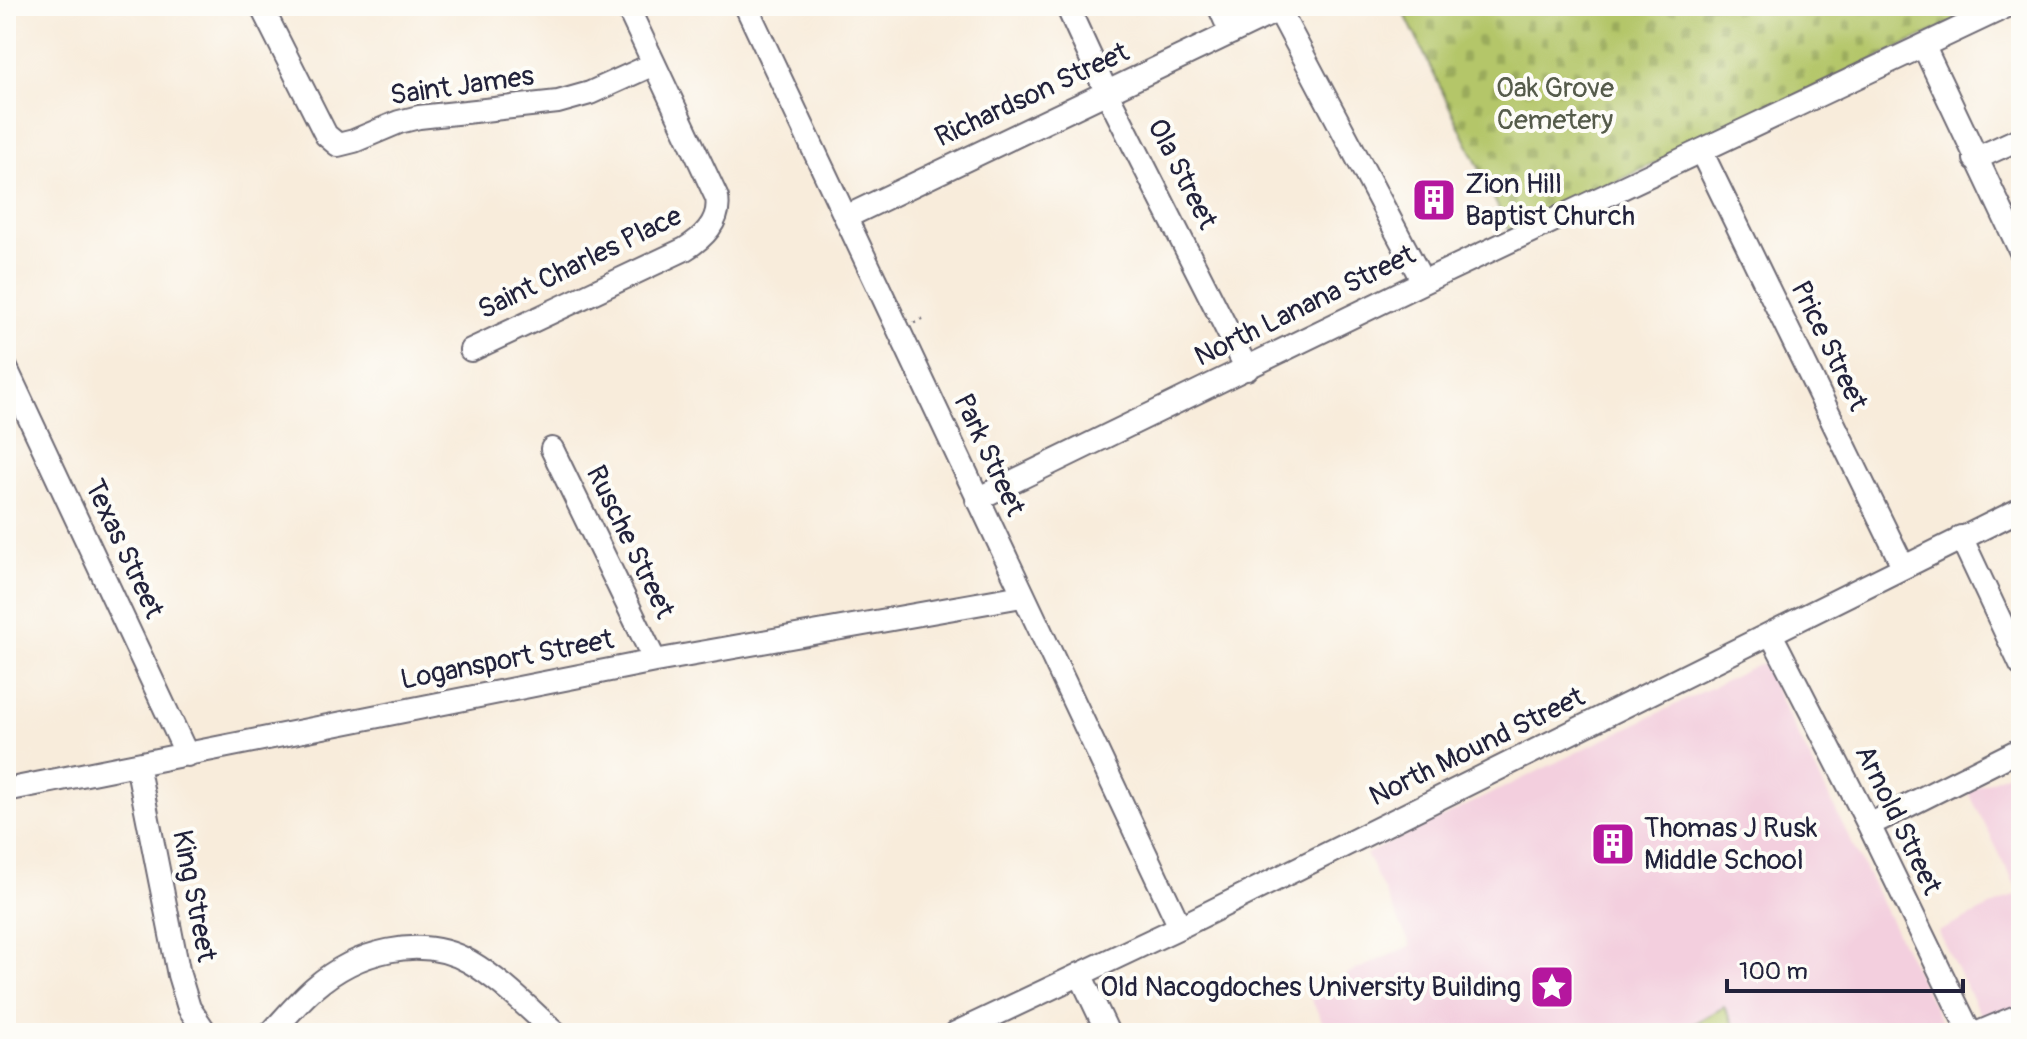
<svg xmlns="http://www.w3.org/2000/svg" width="2027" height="1039" viewBox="0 0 2027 1039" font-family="Pangolin,sans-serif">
  <defs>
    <pattern id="cemetery-stones" width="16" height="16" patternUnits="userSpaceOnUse" patternTransform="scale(2)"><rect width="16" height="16" fill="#b4c669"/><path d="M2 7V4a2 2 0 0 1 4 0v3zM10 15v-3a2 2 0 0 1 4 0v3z" fill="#9aaa5c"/></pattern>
  </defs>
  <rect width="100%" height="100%" fill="#fdfcf7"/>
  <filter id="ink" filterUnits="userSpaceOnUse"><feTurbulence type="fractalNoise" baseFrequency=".0125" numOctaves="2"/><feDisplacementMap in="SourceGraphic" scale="16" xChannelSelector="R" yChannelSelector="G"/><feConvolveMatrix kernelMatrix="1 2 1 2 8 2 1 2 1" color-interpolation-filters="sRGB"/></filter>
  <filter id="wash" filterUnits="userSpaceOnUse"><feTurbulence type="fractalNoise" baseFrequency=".006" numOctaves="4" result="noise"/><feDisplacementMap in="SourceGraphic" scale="32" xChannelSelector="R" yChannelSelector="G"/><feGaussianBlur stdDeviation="1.8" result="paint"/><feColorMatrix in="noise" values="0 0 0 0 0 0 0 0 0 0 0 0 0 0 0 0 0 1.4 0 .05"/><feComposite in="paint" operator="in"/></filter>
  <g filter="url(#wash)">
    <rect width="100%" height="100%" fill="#f8ecdb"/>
    <!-- built -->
    <path fill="#f3cfde" d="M1762 663 1943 1025 1926 1033H1328L1307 991 1411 946 1366 854Z
      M2021 767V1006L1984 1022 1938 932 2019 893 1968 791Z"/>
    <!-- cemetery -->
    <path fill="url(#cemetery-stones)" stroke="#6b7452" stroke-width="2" d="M1401 6H1987L1510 232Z"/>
    <!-- pitch -->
    <path fill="#b4c669" stroke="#6b7452" stroke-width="2" d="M1724 1007 1738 1033H1697L1692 1025Z"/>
  </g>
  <g filter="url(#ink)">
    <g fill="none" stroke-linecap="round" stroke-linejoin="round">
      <!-- minor casing -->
      <g stroke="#6d6973" stroke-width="26">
        <path id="minor" d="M261 6 326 135 338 145 354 141 399 122 419 117 558 102 590 93 654 64
          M746 6 1180 927
          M1067 6 1107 93 1247 369
          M1219 6 1231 33
          M1279 10 1423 282
          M1924 47 2021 252
          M1701 151 1903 566
          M1975 159 2021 138
          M846 217 1287 6
          M471 350 685 249C703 238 721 221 717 198L627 6
          M6 368 187 755
          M552 449 655 661
          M977 499 1423 282 2007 6
          M1961 537 2021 665
          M1771 634 1869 825 1970 1033
          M137 764 179 975 189 1008 206 1033
          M6 790 655 661 1022 596
          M1869 825 2021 749
          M1080 974 1108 1033
          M271 1033C285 1018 299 1001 314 988 355 952 420 933 470 962 501 980 529 1009 556 1033
          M956 1033 1180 927 2021 509
          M1978 1033 2021 1015"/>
      </g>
      <!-- path -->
      <path stroke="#6d6973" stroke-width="3" stroke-dasharray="2 6" stroke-linecap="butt" d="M914 323 928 316"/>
      <!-- minor -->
      <use href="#minor" stroke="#fff" stroke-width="22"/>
    </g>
  </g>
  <!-- icons -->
  <defs>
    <g id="building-square" transform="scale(2.3)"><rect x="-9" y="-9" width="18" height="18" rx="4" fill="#b5179e" stroke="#fdfcf7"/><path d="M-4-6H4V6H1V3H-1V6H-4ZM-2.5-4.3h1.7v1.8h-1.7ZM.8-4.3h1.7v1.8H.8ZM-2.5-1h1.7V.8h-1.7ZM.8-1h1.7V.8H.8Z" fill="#fff"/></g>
    <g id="sight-square" transform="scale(2.3)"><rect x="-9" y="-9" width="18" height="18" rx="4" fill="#b5179e" stroke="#fdfcf7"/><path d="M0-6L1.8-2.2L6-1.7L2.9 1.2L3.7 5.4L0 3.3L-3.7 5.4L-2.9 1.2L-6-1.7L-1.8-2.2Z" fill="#fff"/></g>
  </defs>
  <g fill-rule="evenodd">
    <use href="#building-square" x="1434" y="200"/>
    <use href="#building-square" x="1613" y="844"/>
    <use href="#sight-square" x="1552" y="987"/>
  </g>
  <g text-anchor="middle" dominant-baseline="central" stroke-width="8" stroke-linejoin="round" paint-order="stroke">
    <!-- street labels -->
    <g font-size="28" fill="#22223b" stroke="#fdfcf7">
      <text transform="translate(462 86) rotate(-8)">Saint James</text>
      <text transform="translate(1032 95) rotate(-25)">Richardson Street</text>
      <text transform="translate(1182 174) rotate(63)">Ola Street</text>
      <text transform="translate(580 263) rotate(-26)">Saint Charles Place</text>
      <text transform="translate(1305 306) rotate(-26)">North Lanana Street</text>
      <text transform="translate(1829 346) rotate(64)">Price Street</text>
      <text transform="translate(989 455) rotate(65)">Park Street</text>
      <text transform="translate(630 542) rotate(64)">Rusche Street</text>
      <text transform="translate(124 549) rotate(65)">Texas Street</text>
      <text transform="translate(507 660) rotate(-11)">Logansport Street</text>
      <text transform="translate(1477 747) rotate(-26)">North Mound Street</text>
      <text transform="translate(1898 820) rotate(64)">Arnold Street</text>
      <text transform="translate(194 896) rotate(79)">King Street</text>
    </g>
    <!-- park labels -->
    <g font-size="28" fill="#555b4b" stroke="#fdfcf7">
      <text x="1555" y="88">Oak Grove<tspan x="1555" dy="32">Cemetery</tspan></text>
    </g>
    <!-- poi labels -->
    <g font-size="28" fill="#22223b" stroke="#fdfcf7" text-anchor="start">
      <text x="1465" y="184">Zion Hill<tspan x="1465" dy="32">Baptist Church</tspan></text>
      <text x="1644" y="828">Thomas J Rusk<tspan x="1644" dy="32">Middle School</tspan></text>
      <text x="1521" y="987" text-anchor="end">Old Nacogdoches University Building</text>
    </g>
  </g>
  <!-- margin -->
  <rect width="2027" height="1039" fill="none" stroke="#fdfcf7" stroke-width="32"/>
  <!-- scale -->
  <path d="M1727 979v12h236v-12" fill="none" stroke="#22223b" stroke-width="4"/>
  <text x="1739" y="979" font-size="24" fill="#22223b" stroke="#fdfcf7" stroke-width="6" paint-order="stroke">100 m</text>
</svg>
